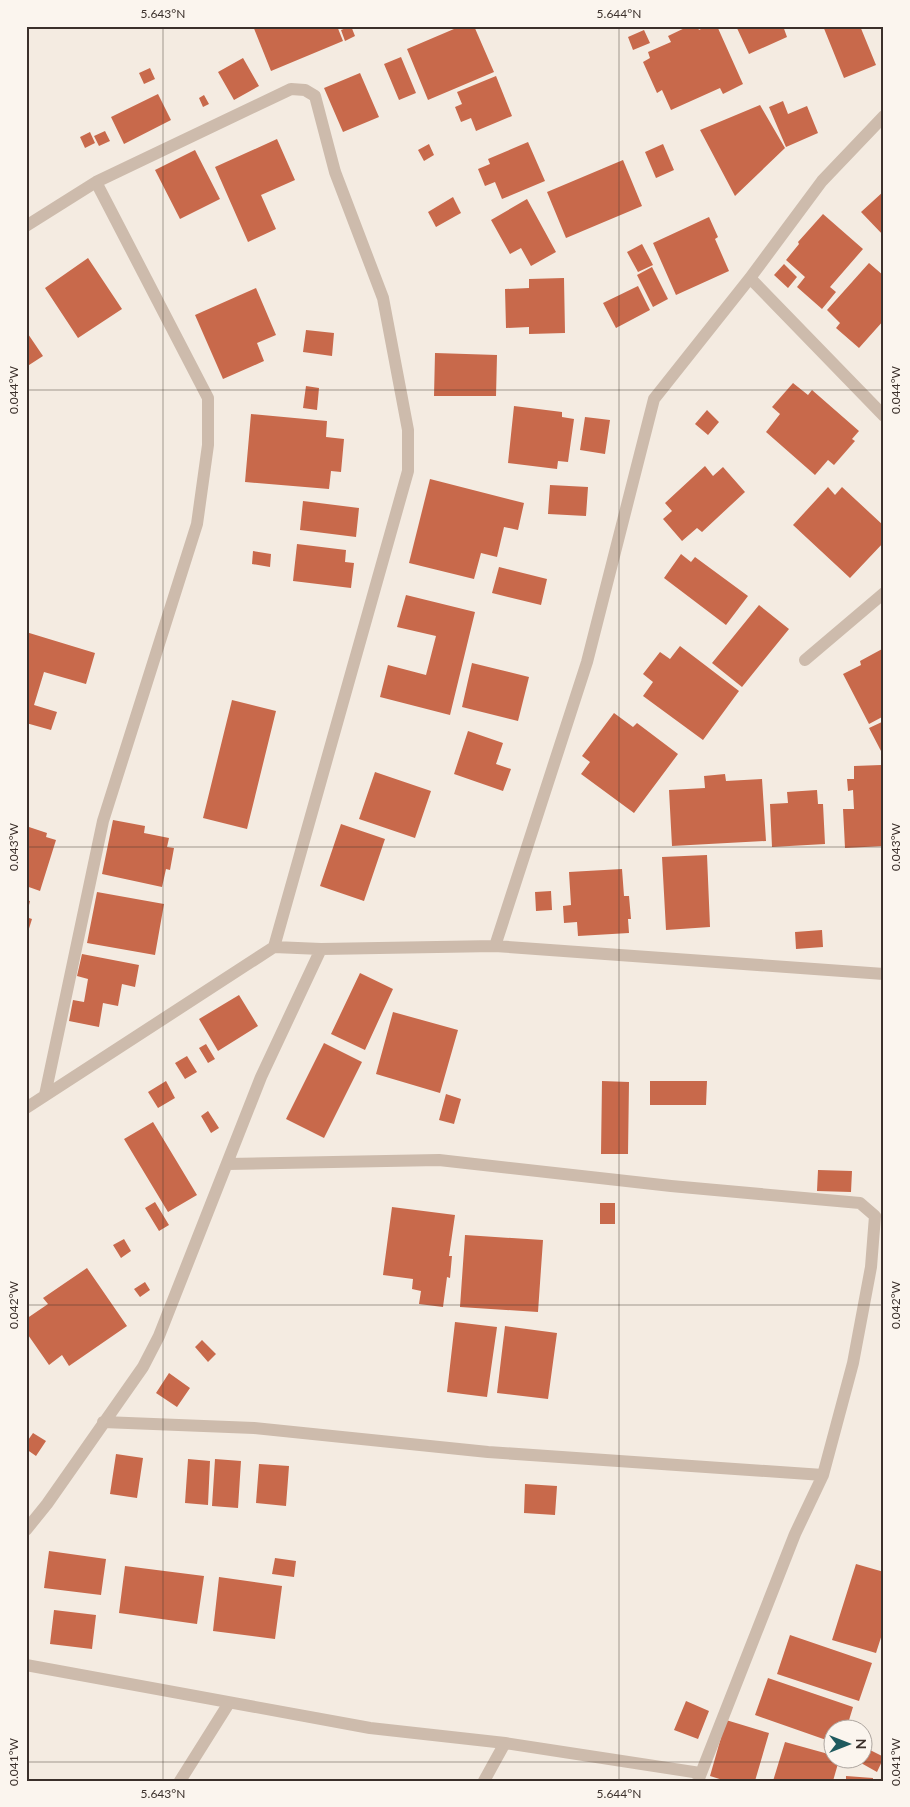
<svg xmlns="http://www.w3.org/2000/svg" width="910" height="1807" viewBox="0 0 910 1807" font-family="Lato,sans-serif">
  <rect width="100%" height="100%" fill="#f4ebe1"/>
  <!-- building -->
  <path fill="#c8694b" d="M253 26H337L343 41 271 71Z
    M351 26 355 36 345 41 341 30Z
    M461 26H474L494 72 428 100 407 49Z
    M689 26H697L699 30 707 26H717L743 84 723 94 720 88 671 110 662 90 657 93 643 62 650 58 648 52 671 42 668 36Z
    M736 26H783L787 37 749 54Z
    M823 26H860L876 65 844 78Z
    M644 30 650 43 633 50 628 37Z
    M401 57 416 93 399 100 384 64Z
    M243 58 259 86 234 100 218 72Z
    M150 68 155 79 144 84 139 73Z
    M360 73 379 117 343 132 324 88Z
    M496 76 512 116 476 131 471 118 461 122 455 107 462 104 457 92Z
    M158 94 171 120 124 144 111 117Z
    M204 95 209 104 203 107 199 98Z
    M783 101 788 114 807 106 818 133 786 147 769 107Z
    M760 105 785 148 735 196 700 130Z
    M105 131 110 141 99 146 94 136Z
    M90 132 95 143 85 148 80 137Z
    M277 139 295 180 261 195 276 229 248 242 215 167Z
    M528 142 545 181 502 199 495 182 485 186 478 169 490 164 488 159Z
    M429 144 434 155 424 161 418 150Z
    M663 144 674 170 656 178 645 152Z
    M195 150 220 199 180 219 155 170Z
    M623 160 642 206 566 238 547 192Z
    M884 191V236L861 212Z
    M453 197 461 213 436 227 428 212Z
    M527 199 556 252 531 266 521 248 510 254 491 220Z
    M823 214 863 249 830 287 836 292 822 309 797 287 805 277 786 260 799 244 798 242Z
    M709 217 718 237 715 239 729 271 676 295 653 243Z
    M642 244 653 265 638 272 627 252Z
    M88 258 122 309 78 338 45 288Z
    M869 263 884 276V320L859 348 836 328 840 323 827 310Z
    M784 264 797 277 788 288 774 275Z
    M652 267 668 299 653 307 637 275Z
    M564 278 565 333 529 334V327L506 328 505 289 529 288V279Z
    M638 286 650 310 616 328 603 303Z
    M256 288 276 335 257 343 264 361 223 379 195 315Z
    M306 330 334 333 332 356 303 352Z
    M26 331 43 356 26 367Z
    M435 353 497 355 496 396H434Z
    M793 383 808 395 812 390 859 431 852 439 855 441 834 465 828 460 815 475 766 432 780 414 772 407Z
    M306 386 319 388 317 410 303 408Z
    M514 406 562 412V417L574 419 568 462 558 461 557 469 508 463Z
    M707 410 719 422 708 435 695 424Z
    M251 414 327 421 326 437 344 439 341 472 331 471 329 489 245 482Z
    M585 417 610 420 605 454 580 450Z
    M705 466 713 476 723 467 745 492 702 532 697 528 682 541 663 519 672 511 665 503Z
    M430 479 524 503 518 530 504 527 497 557 481 553 474 579 409 563Z
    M550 485 588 487 586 516 548 514Z
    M828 487 835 495 842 487 884 526V542L850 578 793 525Z
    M303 501 359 508 356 537 300 530Z
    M297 544 346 550 345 562 354 563 351 588 293 581Z
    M253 551 271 554 270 567 252 564Z
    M681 554 691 562 695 557 748 596 726 625 664 578Z
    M499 567 547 579 541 605 492 593Z
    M406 595 475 612 450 715 380 697 388 665 426 675 436 636 397 627Z
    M759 605 789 629 742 687 712 663Z
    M26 632 95 653 86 684 44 672 34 705 57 712 51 730 26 723Z
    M680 646 739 691 703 740 643 696 653 682 643 674 660 652 670 659Z
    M884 648V716L869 724 843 674 861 665 860 661Z
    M472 663 529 677 518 721 462 707Z
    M232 700 276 711 247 829 203 818Z
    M614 713 633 727 637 723 678 754 634 813 581 774 590 762 582 756Z
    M884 721V750L881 751 869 728Z
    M468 731 503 743 496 764 511 769 503 791 454 774Z
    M881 765 884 808V846L845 848 843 809H854L853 790 848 791 847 779H854V766Z
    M375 772 431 791 415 838 359 819Z
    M725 774 726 781 762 779 766 841 672 846 669 790 705 788 704 776Z
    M817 790 818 804H823L825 844 772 847 770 804 788 803 787 792Z
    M113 820 145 826 144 833 169 838 167 847 174 848 170 870 166 869 162 887 102 874Z
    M341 824 385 839 364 901 320 886Z
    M26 826 47 833 46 837 56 840 40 891 26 886Z
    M707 855 710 927 666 930 662 857Z
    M622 869 624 896H629L631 919H628L629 933 578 936 577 922 564 923 563 906 571 905 569 872Z
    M551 891 552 910 536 911 535 892Z
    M97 892 164 904 155 955 87 943Z
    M26 900 30 901 27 913H26Z
    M26 917 32 919 27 935H26Z
    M822 930 823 947 796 949 795 932Z
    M82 954 139 965 135 987 122 984 118 1006 103 1003 99 1027 69 1021 73 1000 84 1002 88 979 77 976Z
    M360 973 393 989 365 1050 331 1034Z
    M239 995 258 1026 218 1051 199 1019Z
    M393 1012 458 1030 440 1093 376 1074Z
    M324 1043 362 1062 324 1138 286 1119Z
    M206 1044 215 1059 208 1063 199 1048Z
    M187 1056 197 1072 185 1079 175 1063Z
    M166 1081 175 1098 158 1108 148 1092Z
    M602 1081 629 1082 628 1154H601Z
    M650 1081H707L706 1105H650Z
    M446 1094 461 1099 454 1124 439 1120Z
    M208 1111 219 1128 211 1133 201 1116Z
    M153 1122 197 1195 168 1212 124 1139Z
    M818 1170 852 1171 851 1192 817 1191Z
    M155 1202 169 1225 159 1231 145 1208Z
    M600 1203H615V1224H600Z
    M392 1207 455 1215 449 1256H452L450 1278 447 1277 443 1307 419 1304 421 1291 412 1289 413 1279 383 1275Z
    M465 1235 543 1240 538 1312 460 1307Z
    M124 1239 131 1251 121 1258 113 1245Z
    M87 1268 127 1326 69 1366 62 1355 49 1365 26 1332V1319L48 1304 43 1298Z
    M145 1282 150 1290 140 1297 134 1289Z
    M455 1322 497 1327 487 1397 447 1392Z
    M505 1326 557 1333 548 1399 497 1393Z
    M202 1340 216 1354 208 1362 195 1347Z
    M169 1373 190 1388 177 1407 156 1393Z
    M33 1433 46 1441 36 1456 26 1449V1443Z
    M116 1454 143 1458 137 1498 110 1494Z
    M188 1459 210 1461 208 1505 185 1503Z
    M215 1459 241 1461 238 1508 212 1506Z
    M259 1464 289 1466 286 1506 256 1503Z
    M525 1484 557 1486 555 1515 524 1513Z
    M49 1551 106 1559 101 1595 44 1588Z
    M275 1558 296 1561 294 1577 272 1574Z
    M856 1564 884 1572V1628L876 1653 832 1640Z
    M125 1566 204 1576 197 1624 119 1613Z
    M219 1577 282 1586 275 1639 213 1631Z
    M54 1610 96 1615 92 1649 50 1644Z
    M790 1635 872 1663 859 1701 777 1674Z
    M768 1678 853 1707 846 1730H832V1742L755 1715Z
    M686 1701 709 1711 698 1739 674 1730Z
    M726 1720 769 1733 755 1781H726L710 1776Z
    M785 1742 832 1755V1760H839L833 1781H773Z
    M868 1749 884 1757 877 1772 861 1763Z
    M846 1776 873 1778V1781H846Z"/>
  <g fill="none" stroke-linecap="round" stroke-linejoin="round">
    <!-- street -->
    <path stroke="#cdbbac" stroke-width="12" d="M26 226 96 182 291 89 305 90 315 96 335 172 383 298 408 430V471L274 947
      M750 278 884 416
      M805 660 884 593
      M495 946 587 662 654 399 750 278 822 181 884 116
      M45 1095 103 821 197 524 208 445V398L96 182
      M26 1108 274 947 321 949 495 946 884 974
      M227 1164 439 1160 671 1186 860 1203 875 1216 871 1267 853 1363 823 1475 795 1534 698 1781
      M103 1422 254 1428 488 1452 823 1475
      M26 1530 47 1504 143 1367 159 1336 261 1077 321 949
      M26 1665 370 1728 505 1743 700 1773
      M180 1781 229 1703
      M484 1781 505 1743"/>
  </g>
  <!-- ticks -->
  <path fill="none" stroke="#3b302b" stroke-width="1" stroke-opacity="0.45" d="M163 26V1781M619 26V1781M26 390H884M26 847H884M26 1305H884M26 1762H884"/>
  <!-- border -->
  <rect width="910" height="1807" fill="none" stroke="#fbf5ee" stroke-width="55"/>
  <!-- north arrow -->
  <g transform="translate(848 1744) rotate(90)"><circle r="24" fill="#fbf5ee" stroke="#aea6a0"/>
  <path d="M0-4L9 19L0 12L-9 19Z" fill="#1f5a5e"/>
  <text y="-8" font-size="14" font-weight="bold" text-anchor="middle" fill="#3b302b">N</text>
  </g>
  <rect x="28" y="28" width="854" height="1752" fill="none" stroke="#3b302b" stroke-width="2"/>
  <g font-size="12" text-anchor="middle" fill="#3b302b">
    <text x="163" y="18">5.643°N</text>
    <text x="619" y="18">5.644°N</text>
    <text transform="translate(14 390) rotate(-90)" y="4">0.044°W</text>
    <text transform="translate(896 390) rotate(-90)" y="4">0.044°W</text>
    <text transform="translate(896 847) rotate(-90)" y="4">0.043°W</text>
    <text transform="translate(14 847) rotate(-90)" y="4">0.043°W</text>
    <text transform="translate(896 1305) rotate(-90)" y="4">0.042°W</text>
    <text transform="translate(14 1305) rotate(-90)" y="4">0.042°W</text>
    <text transform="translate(14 1762) rotate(-90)" y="4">0.041°W</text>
    <text transform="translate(896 1762) rotate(-90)" y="4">0.041°W</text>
    <text x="163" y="1798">5.643°N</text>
    <text x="619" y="1798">5.644°N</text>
  </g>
</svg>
